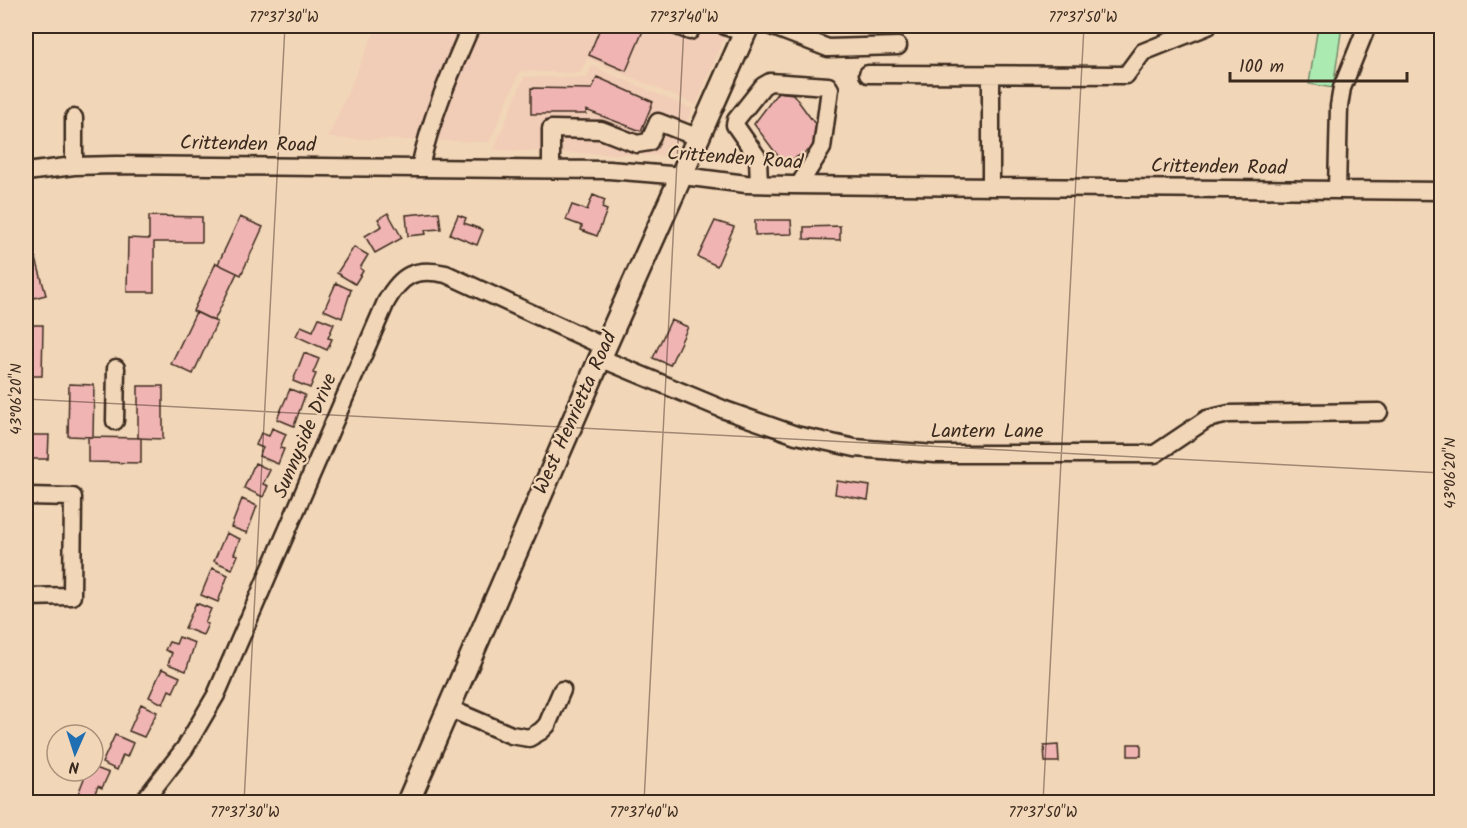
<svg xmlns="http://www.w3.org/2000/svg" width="1467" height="828" viewBox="0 0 1467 828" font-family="Kalam,sans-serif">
  <rect width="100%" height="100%" fill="#f2d6b8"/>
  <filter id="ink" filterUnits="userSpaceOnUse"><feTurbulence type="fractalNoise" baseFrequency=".0167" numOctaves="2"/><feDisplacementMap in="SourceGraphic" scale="12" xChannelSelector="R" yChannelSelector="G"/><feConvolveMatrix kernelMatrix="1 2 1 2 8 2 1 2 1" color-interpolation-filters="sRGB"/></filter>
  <g filter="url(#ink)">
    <!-- built -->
    <path fill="#f1ccb6" d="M377 26H729L696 105 587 58 580 73 520 71 489 142 328 138Z
      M592 66 692 109 672 156 494 150 524 77 587 78Z"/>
    <!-- green -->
    <path fill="#abeab1" stroke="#738a68" stroke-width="1.5" d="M1318 26H1342L1333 88 1309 84Z"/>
    <!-- building -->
    <path fill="#f0b5b3" stroke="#3b2a1e" stroke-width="1.5" d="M601 26H645L626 71 589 55Z
      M816 26H843L840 33 828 28 827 31Z
      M597 77 653 102 641 131 586 110V114H531V88L592 89Z
      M778 92 793 94 818 128 821 144 784 164 754 124Z
      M593 195 605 200 602 208 607 210 597 236 581 230 582 226 566 220 572 205 587 210Z
      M439 212 441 229 425 230 426 234 408 236 406 215Z
      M388 213 402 238 375 253 365 236 382 226 378 219Z
      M458 215 466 218 464 223 483 230 477 245 450 234Z
      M149 216 202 217V242H154V292H127L128 238 149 239Z
      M240 217 263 227 241 275 218 264Z
      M755 220H791L792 234 755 235Z
      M715 221 734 227 717 266 698 257Z
      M840 226V240L804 239V227Z
      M32 244 46 295 26 300V246Z
      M354 247 368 255 360 268 363 271 355 284 337 273Z
      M216 263 237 273 214 321 193 311Z
      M336 283 351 290 342 318 324 310Z
      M196 312 217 322 193 374 171 364Z
      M319 318 334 324 328 338 332 339 327 350 296 336 301 326 313 331Z
      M671 320 688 327 670 365 653 358Z
      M26 325H43L42 376H26Z
      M304 353 319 359 313 373 316 374 310 388 293 381Z
      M69 384 94 385 93 437 68 436Z
      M138 386H163V439L138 438Z
      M290 389 305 395 294 426 277 419Z
      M272 428 286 434 280 448 284 449 278 464 259 456 263 448 256 445 261 433 269 436Z
      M26 435H49L48 459H26Z
      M88 437 141 438V463L88 462Z
      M255 463 270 470 263 484 268 486 263 497 244 488Z
      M837 481 870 486 868 500 835 494Z
      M242 499 257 506 247 533 231 527Z
      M226 533 240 539 234 554 238 555 232 569 214 561Z
      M212 568 228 575 218 602 201 595Z
      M196 603 211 609 205 623 208 624 203 635 185 628Z
      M179 637 195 643 186 671 168 664 172 653 165 650 169 642 176 644Z
      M162 669 180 677 173 692 169 690 163 704 149 697Z
      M141 704 157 712 144 737 129 731Z
      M115 735 133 743 127 757 123 755 117 770 102 763Z
      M1128 744H1141V756H1128Z
      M1058 745 1059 762H1045L1044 746Z
      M93 767 109 773 102 788 98 786 92 800 78 794 87 771H93Z"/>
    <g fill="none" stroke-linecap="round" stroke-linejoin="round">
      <!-- minor casing -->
      <g stroke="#3b2a1e" stroke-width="21">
        <path id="minor" d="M677 26 690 31 692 26
          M725 26 745 33
          M771 26 828 48 898 46
          M868 74 1126 75 1143 52 1208 26
          M991 75V187
          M74 118V166
          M420 167C431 117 451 72 471 26
          M551 168V129L601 130 637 144 649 142 658 122 699 138
          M26 172 74 166 116 165 609 170 683 176 746 184 792 185 1442 191
          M759 184 758 158 735 125 736 120 763 86 770 82 828 86 830 89 822 148 799 185
          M1337 190 1339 106 1342 88 1367 26
          M600 358 725 410 796 435 855 448 935 454H1155L1207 419 1229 414 1379 412
          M115 421 116 368
          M26 496 73 497 72 596 26 597
          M448 708 511 735 529 738 541 731 547 725 562 690
          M143 802 185 748 216 695 386 302C401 275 415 267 446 274L605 347"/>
      </g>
      <!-- major casing -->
      <g stroke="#3b2a1e" stroke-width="26">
        <path id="major" d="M408 802 605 347 748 26"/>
      </g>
      <!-- minor -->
      <use href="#minor" stroke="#f2d6b8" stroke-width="16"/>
      <!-- major -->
      <use href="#major" stroke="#f2d6b8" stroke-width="21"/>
    </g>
  </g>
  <!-- ticks -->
  <path fill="none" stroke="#3b2a1e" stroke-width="1.5" stroke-opacity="0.45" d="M26 399 1442 473M244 802 285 26M644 802 684 26M1043 802 1084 26"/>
  <g text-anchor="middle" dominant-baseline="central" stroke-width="4.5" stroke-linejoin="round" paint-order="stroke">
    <!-- street labels -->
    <g font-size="20" fill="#3b2a1e" stroke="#f2d6b8">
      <text transform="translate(248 145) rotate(1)">Crittenden Road</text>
      <text transform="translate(735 159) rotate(4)">Crittenden Road</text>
      <text transform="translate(1219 168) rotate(1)">Crittenden Road</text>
      <text transform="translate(576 413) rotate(-66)">West Henrietta Road</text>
      <text x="987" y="432">Lantern Lane</text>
      <text transform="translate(306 436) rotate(-67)">Sunnyside Drive</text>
    </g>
  </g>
  <!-- margin -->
  <rect width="1467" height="828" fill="none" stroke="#f2d6b8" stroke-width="66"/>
  <!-- north arrow -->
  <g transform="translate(75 753) rotate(183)"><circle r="28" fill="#f2d6b8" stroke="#a9917a" stroke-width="1.5"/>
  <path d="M0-4.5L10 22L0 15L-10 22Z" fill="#1f6fb2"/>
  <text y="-9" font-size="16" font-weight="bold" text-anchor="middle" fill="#3b2a1e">N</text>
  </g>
  <!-- scale -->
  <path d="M1230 72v9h177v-9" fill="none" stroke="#3b2a1e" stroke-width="3"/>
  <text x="1239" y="72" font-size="18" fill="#3b2a1e" stroke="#f2d6b8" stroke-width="4.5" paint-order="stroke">100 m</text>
  <rect x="33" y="33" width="1401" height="762" fill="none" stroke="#3b2a1e" stroke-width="2"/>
  <g font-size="15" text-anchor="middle" fill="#3b2a1e">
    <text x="284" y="22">77°37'30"W</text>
    <text x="684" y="22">77°37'40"W</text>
    <text x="1083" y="22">77°37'50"W</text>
    <text transform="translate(16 399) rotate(-90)" y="5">43°06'20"N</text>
    <text transform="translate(1450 473) rotate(-90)" y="5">43°06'20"N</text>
    <text x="245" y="817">77°37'30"W</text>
    <text x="644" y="817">77°37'40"W</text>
    <text x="1043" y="817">77°37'50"W</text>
  </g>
</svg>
